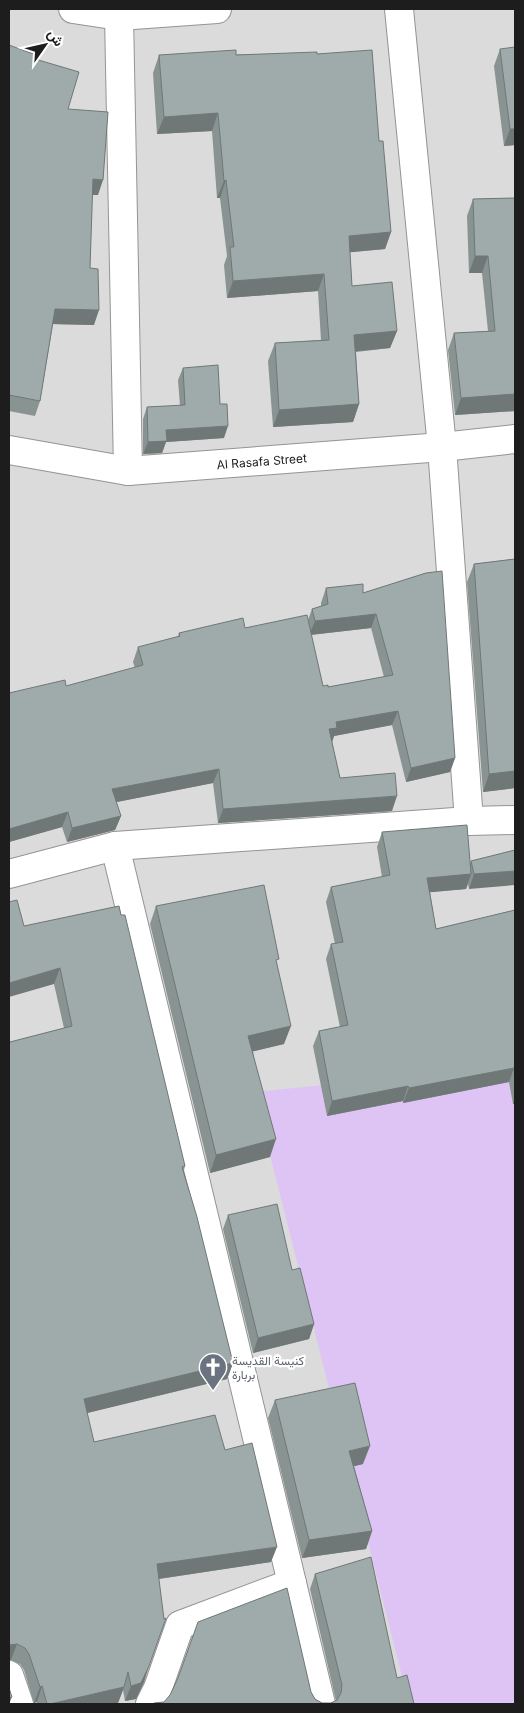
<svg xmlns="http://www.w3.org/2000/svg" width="524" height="1713" viewBox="0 0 524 1713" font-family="Inter,Vazirmatn,sans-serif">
  <rect width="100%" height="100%" fill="#e3eced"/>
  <!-- residential -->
  <path fill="#dadbda" d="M9 9H515V1704H9Z"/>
  <!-- park -->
  <path fill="#dec4f4" d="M515 1066V1704H409L254 1092Z"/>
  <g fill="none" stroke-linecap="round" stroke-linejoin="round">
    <!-- minor casing -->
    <g stroke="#949494" stroke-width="30">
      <g id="minor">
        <path d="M73 9 119 16 217 9"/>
        <path d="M399 9 442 447 469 821"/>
        <path d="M119 16 128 471"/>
        <path id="s1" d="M9 450 128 471 442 447 515 439"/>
        <path d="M115 846 321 1704"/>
        <path d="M9 874 115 846 469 821 515 820"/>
        <path d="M9 1675 19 1704"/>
        <path d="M150 1704 158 1688 180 1625 292 1583"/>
      </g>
    </g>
    <!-- minor -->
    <use href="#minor" stroke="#fff" stroke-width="28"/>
  </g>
  <!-- wall -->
  <path fill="#899392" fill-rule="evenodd" d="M9 45 35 59 68 109 98 195H92L90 268 94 325 53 324 40 401 35 416 9 411Z
    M500 49 515 145 504 146 494 66Z
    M317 54 379 141 391 232 385 249 350 252 352 286 397 331 390 348 356 352 359 404 353 422 273 427 268 361 275 343 321 340 318 291 227 298 224 265 227 256 220 198H217L212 131 157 134 153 73 159 55Z
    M515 198V411L455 415 448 350 454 333 488 331 482 273H469L467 216 473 199Z
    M183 368 220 404 224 438 166 442 162 453 143 454V419L147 407 180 406 178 380Z
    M515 559V788L483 792 467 582 474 564Z
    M426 573 455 758 450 772 406 782 392 725 334 736 332 742 340 778 392 811 218 823 213 783 116 802 121 816 115 830 67 842 62 827 9 842V693L66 686 135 668 133 662 138 647 178 637 179 633 245 628 308 620 312 609 321 606V603L326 588 363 593ZM371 628 384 677 328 687 323 686 311 635Z
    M382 832 470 864 471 861 515 850 469 889 468 884 466 889 430 892 436 929 515 910V1104H513L509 1082 403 1103V1101L327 1116 313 1046 319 1031 340 1027 326 959 331 944H335L326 902 331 887 382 877 377 847Z
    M119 906 185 1166 184 1170 233 1363 227 1379 87 1413 94 1442 225 1450 271 1562 159 1579 144 1682 136 1699 125 1701 123 1690 118 1703 112 1704H37V1702L34 1703 24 1670 20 1664 11 1660H9V1039L10 1042 64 1028 54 984 24 926Z
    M156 906 277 965 284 1044 253 1051 270 1157 210 1173 150 924Z
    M228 1215 292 1270 314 1324 309 1339 253 1353 223 1229Z
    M275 1400 363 1464 354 1466 372 1531 366 1549 302 1558 268 1418Z
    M315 1574 397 1678 414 1704H153L311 1692 315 1699 322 1703H331L336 1701 310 1589Z"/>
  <!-- shaded-wall -->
  <path fill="#6f7877" d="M218 113 212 131 157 134 164 117Z
    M510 129H515V145L504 146Z
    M93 179 103 180 98 195H87Z
    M226 180 220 198H217L224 181Z
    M391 232 385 249 343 253 349 236Z
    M475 256H488L482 273H469Z
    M324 274 318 291 227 298 233 281Z
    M55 309 99 310 94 325 50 324Z
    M397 331 390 348 348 352 354 335Z
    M515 394V411L455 415 461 398Z
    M359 404 353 422 273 427 279 410Z
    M228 426 224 438 166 442 162 453 143 454 148 442 166 430Z
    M376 614 371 628 309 635 315 621Z
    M398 711 392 725 334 736 332 742 329 729 336 722Z
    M455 758 450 772 406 782 411 768Z
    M219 769 213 783 107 804 112 789Z
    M515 771V788L483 792 489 774Z
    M397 796 392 811 218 823 223 809Z
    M68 812 62 827 9 842V829Z
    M121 816 115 830 67 842 72 828Z
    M515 871V885L469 889 474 874Z
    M471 874 466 889 422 893 427 878Z
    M60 968 54 984 9 997V983Z
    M291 1026 284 1044 242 1054 248 1036Z
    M514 1068 509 1082 403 1103 409 1088Z
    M408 1086 403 1101 327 1116 332 1101Z
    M515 1097V1104H513Z
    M276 1139 270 1157 210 1173 216 1155Z
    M314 1324 309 1339 253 1353 258 1338Z
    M233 1363 227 1379 79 1415 84 1399Z
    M370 1446 363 1464 343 1469 349 1451Z
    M372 1531 366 1549 302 1558 309 1540Z
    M277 1547 271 1562 151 1580 157 1564Z
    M17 1644 11 1660H9V1645Z
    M149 1666 144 1682 136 1699 125 1701 131 1686Z
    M42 1686 37 1702 34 1703 40 1687Z
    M124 1687 118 1703 112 1704H50Z
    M12 1697 9 1704V1698Z"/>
  <!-- building -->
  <path fill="#9fabaa" stroke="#6f7877" d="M9 45 36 55 35 59 79 72 68 109 108 112 103 180 93 179 90 268 98 269 99 310 55 309 40 401 9 395Z
    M515 47V129H510L500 49Z
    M236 50V55L317 52V54L372 50 379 141H383L391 232 349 236 352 286 392 282 397 331 354 335 359 404 279 410 275 343 329 340 324 274 233 281 230 247H234L226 180 224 181 218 113 164 117 159 55Z
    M515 198V394L461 398 454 333 495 331 488 256H475L473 199Z
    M218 365 220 404H227L228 426 166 430 167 441 148 442 147 407 185 405 183 368Z
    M515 559V771L489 774 474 564Z
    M442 571 455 758 411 768 398 711 336 722 337 728 329 729 340 778 395 773 397 796 223 809 219 769 112 789 121 816 72 828 68 812 9 829V693L65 680 66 686 143 665 138 647 180 636 179 633 243 618 245 628 307 615 323 686 328 685V687L393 675 376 614 315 621 312 609 328 604 326 588 363 584V593L426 573Z
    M467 825 471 874 427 878 436 929 515 910V1075L514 1068 409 1088 408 1086 332 1101 319 1031 348 1025 331 944 343 942 331 887 390 875 382 832Z
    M515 850V871L474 874 471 861Z
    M264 885 279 959 276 960 291 1026 248 1036 276 1139 216 1155 156 906Z
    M17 900 24 926 119 906 121 915H125L185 1166 182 1167 197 1217 233 1363 84 1399 94 1442 215 1415 225 1450 252 1443 277 1547 157 1564 164 1619 166 1618 149 1666 141 1683 131 1686 128 1672 124 1687 50 1704H47L42 1686 40 1687 29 1654 25 1648 17 1644 9 1645V1251H10L9 1248V1039L10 1042 72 1026 60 968 9 983V902Z
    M277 1204 292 1270 300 1268 314 1324 258 1338 228 1215Z
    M355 1383 370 1446 349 1451 372 1531 309 1540 275 1400Z
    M371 1557 397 1678 407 1675 414 1704H153L154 1703 164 1702 170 1695 178 1678 198 1622 287 1588 311 1692 315 1699 322 1703H331L337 1700 341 1693 342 1685 315 1574Z
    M9 1688 12 1697 9 1698Z"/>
  <!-- icons -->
  <defs>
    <g id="church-pin" transform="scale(1.4375)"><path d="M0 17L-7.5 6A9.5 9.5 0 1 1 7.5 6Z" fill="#6b7280" stroke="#fff"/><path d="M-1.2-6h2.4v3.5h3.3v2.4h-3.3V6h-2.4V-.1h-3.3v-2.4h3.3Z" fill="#fff"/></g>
  </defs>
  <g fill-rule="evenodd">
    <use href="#church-pin" x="213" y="1367"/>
  </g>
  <g text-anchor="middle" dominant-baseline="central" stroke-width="4.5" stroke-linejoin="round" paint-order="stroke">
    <!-- street labels -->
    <g font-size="12" fill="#1d1d1d" stroke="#fff">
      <text stroke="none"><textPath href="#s1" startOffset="255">Al Rasafa Street</textPath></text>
    </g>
    <!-- worship labels -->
    <g font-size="12" fill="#5b616d" stroke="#fff" text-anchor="start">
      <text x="232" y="1360">كنيسة القديسة<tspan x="232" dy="14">بربارة</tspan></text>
    </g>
  </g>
  <!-- border -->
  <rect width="524" height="1713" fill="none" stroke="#1d1d1d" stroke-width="20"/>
  <!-- north arrow -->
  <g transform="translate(45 45) rotate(56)" stroke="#ffffff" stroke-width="4" paint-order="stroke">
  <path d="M0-4L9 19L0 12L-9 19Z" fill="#1d1d1d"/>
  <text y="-8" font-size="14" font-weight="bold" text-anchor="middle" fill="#1d1d1d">ش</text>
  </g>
</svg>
